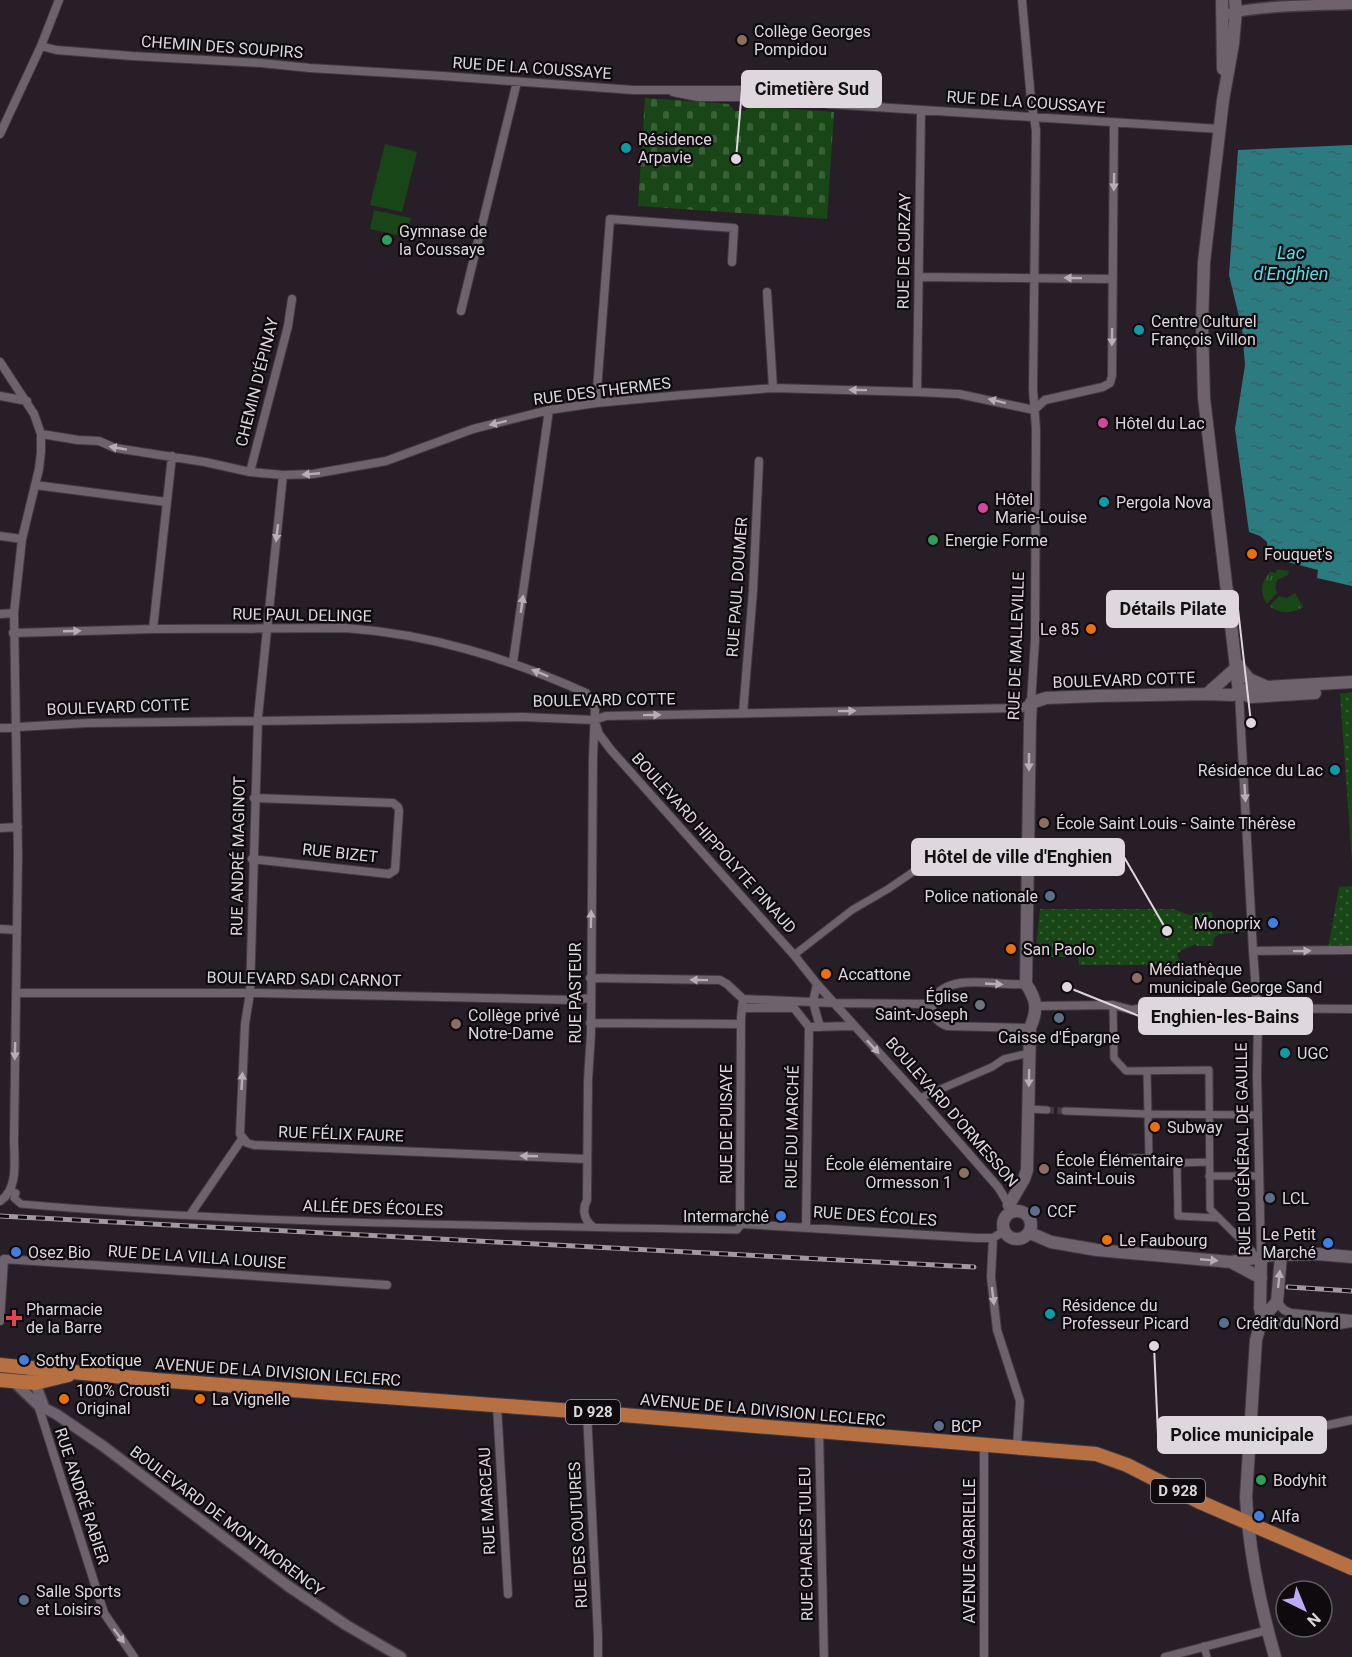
<svg xmlns="http://www.w3.org/2000/svg" width="1352" height="1657" viewBox="0 0 1352 1657" font-family="Roboto,sans-serif">
  <defs>
    <pattern id="grass-tufts" width="24" height="20" patternUnits="userSpaceOnUse" patternTransform="scale(1.5)"><rect width="24" height="20" fill="#194616"/><path d="M3 7l-1-3M5 7V3M7 7l1-3M15 17l-1-3M17 17v-4M19 17l1-3" fill="none" stroke="#3a6037"/></pattern>
    <pattern id="cemetery-stones" width="16" height="16" patternUnits="userSpaceOnUse" patternTransform="scale(1.5)"><rect width="16" height="16" fill="#194616"/><path d="M2 7V4a2 2 0 0 1 4 0v3zM10 15v-3a2 2 0 0 1 4 0v3z" fill="#3a6037"/></pattern>
    <pattern id="park-dots" width="8" height="8" patternUnits="userSpaceOnUse" patternTransform="scale(1.5)"><rect width="8" height="8" fill="#194616"/><path d="M2 2h.1M6 6h.1" fill="none" stroke="#3a6037" stroke-width="1.8" stroke-linecap="round"/></pattern>
    <pattern id="water-ripples" width="26" height="14" patternUnits="userSpaceOnUse" patternTransform="scale(1.5)"><rect width="26" height="14" fill="#2b7b80"/><path d="M2 4q2-2 4 0t4 0M15 11q2-2 4 0t4 0" fill="none" stroke="#366165"/></pattern>
  </defs>
  <rect width="100%" height="100%" fill="#281e27"/>
  <!-- grass -->
  <path fill="url(#grass-tufts)" d="M1277 569 1289 571 1288 575 1277 580 1275 587 1277 593 1267 604C1259 591 1261 583 1270 572L1276 573Z
    M1295 593 1303 607C1292 614 1280 614 1269 606L1279 596 1287 598Z"/>
  <!-- cemetery -->
  <path fill="url(#cemetery-stones)" d="M645 98 729 104 734 111H745L751 106 834 112 827 219 638 206Z"/>
  <!-- park -->
  <path fill="url(#park-dots)" d="M1352 692V862L1340 694Z
    M1352 886V947L1328 949 1339 887Z
    M1040 909H1173L1192 916 1193 913 1212 912 1213 920 1217 924 1245 922V932L1219 934 1214 938 1213 946H1197L1196 944 1182 950 1177 954 1182 965H1079L1078 957H1041L1035 954Z"/>
  <!-- pitch -->
  <path fill="#194616" d="M385 144 417 152 402 212 370 205Z
    M374 210 411 218 406 237 370 229Z"/>
  <!-- water -->
  <path fill="url(#water-ripples)" d="M1352 145V586L1317 578 1318 570 1268 557 1267 542 1260 536 1249 532 1235 429 1245 365 1242 329 1229 275 1238 150Z"/>
  <g fill="none" stroke-linecap="round" stroke-linejoin="round">
    <!-- pedestrian-tunnel -->
    <path stroke="#433a42" stroke-width="7" stroke-dasharray="7 3.5" stroke-linecap="butt" d="M1047 1110 1065 1111"/>
    <!-- pedestrian casing -->
    <g stroke="#413a41" stroke-width="9">
      <path id="pedestrian" d="M794 955 852 910 888 889 932 859 963 855 1029 854
        M1113 1005 1114 1058 1126 1071 1209 1070 1210 1209 1252 1251
        M1147 1071 1149 1158
        M920 1098 992 1067 1004 1059 1029 1053
        M1028 1109 1047 1110
        M1065 1111 1147 1114 1258 1115
        M1130 1158H1149L1177 1163 1209 1162
        M1177 1163 1178 1216 1218 1218
        M1209 1176H1259
        M11 1191 16 1193 14 1198 21 1204C259 1225 499 1225 737 1230L742 1224
        M1204 1646 1207 1657"/>
    </g>
    <!-- minor casing -->
    <g stroke="#413a41" stroke-width="10">
      <path id="minor" d="M41 46 56 50 132 56 261 63 310 68 443 76 633 90H748L778 96 800 97 831 104
        M673 92 698 97H740L780 103H812
        M828 104 1220 129
        M0 134 41 46 59 0
        M919 277 1113 279
        M767 292 773 388
        M461 311 517 82
        M0 362 34 414 41 434V452L39 469 22 539 14 613 18 855 14 1140C14 1160 19 1189 0 1201
        M917 392 921 110
        M0 396 27 401
        M596 403 610 219 734 228 732 262
        M41 434 78 440 99 441 115 448 205 462 250 472 283 475 313 474 386 461 473 429 549 410 596 403 683 395 773 388 917 392 959 394 1034 410 1045 400 1103 387 1110 383 1112 376 1114 123
        M250 472 288 326 292 299
        M283 475 258 717 250 993 245 1024 240 1134 247 1143 254 1145 587 1159
        M35 485 166 502
        M0 536 22 539
        M0 614 14 613
        M153 629 172 456
        M13 633 153 629 345 628C430 634 508 658 586 693L593 703 595 710 593 757 591 1033 588 1080 587 1200C582 1209 584 1220 592 1226
        M513 662 549 410
        M1239 693 1253 951 1258 1018 1257 1075 1261 1257
        M743 713 753 591 759 461
        M596 725 599 734 611 750 794 955 817 984 813 1002
        M0 728 87 723 257 721 522 717 594 720 606 716 1022 708 1031 703 1035 640 1036 429 1033 389 1036 130 1031 100 1022 0
        M0 828 18 827
        M252 859 389 874 395 870 399 811 398 807 393 803 254 798
        M0 929 17 930
        M1253 951 1352 950
        M590 978 720 980 727 984 743 999 834 1003 920 1098 998 1187 1009 1205
        M817 984 834 1003 931 1004
        M1026 984C997 987 951 971 933 999 929 1011 935 1022 947 1026L1030 1028
        M16 993H258L572 1000 590 998
        M743 999 741 1018 740 1221 742 1224 977 1238H993L1004 1231
        M813 1002 820 1027
        M1037 1006 1113 1005 1132 1010 1148 1007 1352 1009
        M742 1008H794L809 1027 854 1026
        M590 1023 741 1024
        M190 1215 242 1139
        M806 1227 809 1027
        M993 1238 991 1277 997 1330 1020 1401 1017 1447
        M4 1259 387 1285
        M1277 1302 1284 1310 1291 1313 1352 1319
        M1262 1318 1279 1322 1339 1325 1352 1323
        M0 1321 4 1259
        M38 1405 104 1613 134 1657
        M497 1406 508 1594
        M587 1412 598 1636V1657
        M819 1431 824 1657
        M1249 1442 1352 1420
        M984 1657V1444
        M1165 1657 1268 1630"/>
    </g>
    <!-- tertiary casing -->
    <g stroke="#413a41" stroke-width="13">
      <path id="tertiary" d="M1222 17C1239 5 1327 5 1352 4
        M29 1367 44 1407
        M14 1382 38 1405 56 1414 103 1446 288 1586 346 1625 401 1657"/>
    </g>
    <!-- secondary casing -->
    <g stroke="#413a41" stroke-width="14">
      <path id="secondary" d="M1222 0 1223 69
        M1235 0 1236 11 1233 44 1223 100 1204 262 1202 324 1204 398 1239 693
        M1237 664 1249 679 1267 687
        M1207 694 1236 668
        M1243 694 1252 697 1315 693
        M1003 1225a14 14 0 1 1 28 0a14 14 0 1 1-28 0Z
        M1012 1212 1009 1205 1024 1179 1027 1170 1030 1028C1038 1010 1037 1000 1026 984L1030 721 1031 703 1046 698 1096 696 1207 694 1232 695 1246 690 1267 687 1352 682
        M1030 1233 1051 1242 1097 1250 1231 1262 1273 1255 1317 1254 1352 1257
        M1261 1257 1260 1308 1262 1318
        M1231 1262 1261 1278
        M1275 1657C1260 1605 1249 1550 1246 1497L1256 1340 1262 1318 1277 1302 1281 1255"/>
    </g>
    <!-- primary casing -->
    <g stroke="#413a41" stroke-width="16">
      <path id="primary" d="M0 1365 156 1380 587 1412 1096 1454 1127 1465 1200 1502 1352 1568
        M0 1380 35 1383 68 1375"/>
    </g>
    <!-- pedestrian -->
    <use href="#pedestrian" stroke="#6e626d" stroke-width="7"/>
    <!-- minor -->
    <use href="#minor" stroke="#6e626d" stroke-width="8"/>
    <!-- tertiary -->
    <use href="#tertiary" stroke="#6e626d" stroke-width="10"/>
    <!-- secondary -->
    <use href="#secondary" stroke="#6e626d" stroke-width="12"/>
    <!-- primary -->
    <use href="#primary" stroke="#b67041" stroke-width="14"/>
    <!-- rail casing -->
    <g stroke="#a199a0" stroke-width="5">
      <path id="rail" d="M0 1216 974 1267
        M1288 1287 1352 1291"/>
    </g>
    <!-- rail -->
    <use href="#rail" stroke="#0e0a0e" stroke-width="3" stroke-dasharray="9" stroke-linecap="butt"/>
  </g>
  <!-- one-way arrows -->
  <defs><path id="oneway-solid" d="M-6-.8H1V-3.2L6.5 0L1 3.2V.8H-6Z" transform="scale(1.5)"/></defs>
  <g fill="#b7afb6">
    <use href="#oneway-solid" transform="translate(1114 182) rotate(91)"/>
    <use href="#oneway-solid" transform="translate(1073 278) rotate(-179)"/>
    <use href="#oneway-solid" transform="translate(1112 337) rotate(91)"/>
    <use href="#oneway-solid" transform="translate(858 390) rotate(-179)"/>
    <use href="#oneway-solid" transform="translate(997 401) rotate(-166)"/>
    <use href="#oneway-solid" transform="translate(498 423) rotate(166)"/>
    <use href="#oneway-solid" transform="translate(118 448) rotate(-170)"/>
    <use href="#oneway-solid" transform="translate(311 474) rotate(175)"/>
    <use href="#oneway-solid" transform="translate(277 533) rotate(97)"/>
    <use href="#oneway-solid" transform="translate(522 604) rotate(-82)"/>
    <use href="#oneway-solid" transform="translate(72 631) rotate(-2)"/>
    <use href="#oneway-solid" transform="translate(540 673) rotate(-158)"/>
    <use href="#oneway-solid" transform="translate(847 711) rotate(-1)"/>
    <use href="#oneway-solid" transform="translate(652 715) rotate(-1)"/>
    <use href="#oneway-solid" transform="translate(1029 762) rotate(90)"/>
    <use href="#oneway-solid" transform="translate(1245 793) rotate(87)"/>
    <use href="#oneway-solid" transform="translate(591 919) rotate(-89)"/>
    <use href="#oneway-solid" transform="translate(1302 951) rotate(-1)"/>
    <use href="#oneway-solid" transform="translate(699 980) rotate(-179)"/>
    <use href="#oneway-solid" transform="translate(994 984) rotate(3)"/>
    <use href="#oneway-solid" transform="translate(873 1047) rotate(47)"/>
    <use href="#oneway-solid" transform="translate(15 1051) rotate(91)"/>
    <use href="#oneway-solid" transform="translate(1029 1078) rotate(91)"/>
    <use href="#oneway-solid" transform="translate(242 1081) rotate(-87)"/>
    <use href="#oneway-solid" transform="translate(529 1156) rotate(-178)"/>
    <use href="#oneway-solid" transform="translate(1209 1260) rotate(5)"/>
    <use href="#oneway-solid" transform="translate(1279 1279) rotate(-84)"/>
    <use href="#oneway-solid" transform="translate(993 1296) rotate(83)"/>
    <use href="#oneway-solid" transform="translate(119 1636) rotate(53)"/>
  </g>
  <!-- markers -->
  <g fill="#8d6e63" stroke="#0e0a0e" stroke-width="2">
    <circle cx="742" cy="40" r="6"/>
    <circle cx="1044" cy="823" r="6"/>
    <circle cx="1137" cy="978" r="6"/>
    <circle cx="456" cy="1024" r="6"/>
    <circle cx="1044" cy="1169" r="6"/>
    <circle cx="964" cy="1173" r="6"/>
  </g>
  <g fill="#0f9aa8" stroke="#0e0a0e" stroke-width="2">
    <circle cx="626" cy="148" r="6"/>
    <circle cx="1139" cy="330" r="6"/>
    <circle cx="1104" cy="502" r="6"/>
    <circle cx="1335" cy="770" r="6"/>
    <circle cx="1285" cy="1053" r="6"/>
    <circle cx="1050" cy="1314" r="6"/>
  </g>
  <g fill="#2e9e5b" stroke="#0e0a0e" stroke-width="2">
    <circle cx="387" cy="240" r="6"/>
    <circle cx="933" cy="540" r="6"/>
    <circle cx="1261" cy="1480" r="6"/>
  </g>
  <g fill="#d1479c" stroke="#0e0a0e" stroke-width="2">
    <circle cx="1103" cy="423" r="6"/>
    <circle cx="983" cy="508" r="6"/>
  </g>
  <g fill="#e8710a" stroke="#0e0a0e" stroke-width="2">
    <circle cx="1252" cy="554" r="6"/>
    <circle cx="1091" cy="629" r="6"/>
    <circle cx="1011" cy="949" r="6"/>
    <circle cx="826" cy="974" r="6"/>
    <circle cx="1155" cy="1127" r="6"/>
    <circle cx="1107" cy="1240" r="6"/>
    <circle cx="64" cy="1399" r="6"/>
    <circle cx="200" cy="1399" r="6"/>
  </g>
  <g fill="#5c6f8a" stroke="#0e0a0e" stroke-width="2">
    <circle cx="1050" cy="896" r="6"/>
    <circle cx="1059" cy="1018" r="6"/>
    <circle cx="1270" cy="1198" r="6"/>
    <circle cx="1035" cy="1211" r="6"/>
    <circle cx="1224" cy="1323" r="6"/>
    <circle cx="939" cy="1426" r="6"/>
    <circle cx="24" cy="1600" r="6"/>
  </g>
  <g fill="#3f7fe0" stroke="#0e0a0e" stroke-width="2">
    <circle cx="1273" cy="923" r="6"/>
    <circle cx="781" cy="1216" r="6"/>
    <circle cx="1328" cy="1243" r="6"/>
    <circle cx="16" cy="1252" r="6"/>
    <circle cx="24" cy="1360" r="6"/>
    <circle cx="1259" cy="1516" r="6"/>
  </g>
  <circle fill="#6b7280" stroke="#0e0a0e" stroke-width="2" cx="980" cy="1005" r="6"/>
  <path fill="#e0444e" stroke="#0e0a0e" stroke-width="2" d="M11 1309h6v6h6v6h-6v6h-6v-6h-6v-6h6z"/>
  <g text-anchor="middle" dominant-baseline="central" stroke-width="4.5" stroke-linejoin="round" paint-order="stroke">
    <!-- shield labels -->
    <g fill="#0e0a0e" stroke="#a09aa0" stroke-width="1.5">
      <rect x="566" y="1400" width="54" height="24" rx="4.5"/>
      <rect x="1151" y="1479" width="54" height="24" rx="4.5"/>
    </g>
    <g font-size="15" font-weight="bold" fill="#ded8de">
      <text x="593" y="1412">D 928</text>
      <text x="1178" y="1491">D 928</text>
    </g>
    <!-- poi labels -->
    <g font-size="16" fill="#ded8de" stroke="#0e0a0e" text-anchor="start">
      <text x="754" y="31">Collège Georges<tspan x="754" dy="18">Pompidou</tspan></text>
      <text x="638" y="139">Résidence<tspan x="638" dy="18">Arpavie</tspan></text>
      <text x="399" y="231">Gymnase de<tspan x="399" dy="18">la Coussaye</tspan></text>
      <text x="1151" y="321">Centre Culturel<tspan x="1151" dy="18">François Villon</tspan></text>
      <text x="1115" y="423">Hôtel du Lac</text>
      <text x="995" y="499">Hôtel<tspan x="995" dy="18">Marie-Louise</tspan></text>
      <text x="1116" y="502">Pergola Nova</text>
      <text x="945" y="540">Energie Forme</text>
      <text x="1264" y="554">Fouquet's</text>
      <text x="1079" y="629" text-anchor="end">Le 85</text>
      <text x="1323" y="770" text-anchor="end">Résidence du Lac</text>
      <text x="1056" y="823">École Saint Louis - Sainte Thérèse</text>
      <text x="1038" y="896" text-anchor="end">Police nationale</text>
      <text x="1261" y="923" text-anchor="end">Monoprix</text>
      <text x="1023" y="949">San Paolo</text>
      <text x="1149" y="969">Médiathèque<tspan x="1149" dy="18">municipale George Sand</tspan></text>
      <text x="838" y="974">Accattone</text>
      <text x="968" y="996" text-anchor="end">Église<tspan x="968" dy="18">Saint-Joseph</tspan></text>
      <text x="468" y="1015">Collège privé<tspan x="468" dy="18">Notre-Dame</tspan></text>
      <text x="1059" y="1037" text-anchor="middle">Caisse d'Épargne</text>
      <text x="1297" y="1053">UGC</text>
      <text x="1167" y="1127">Subway</text>
      <text x="1056" y="1160">École Élémentaire<tspan x="1056" dy="18">Saint-Louis</tspan></text>
      <text x="952" y="1164" text-anchor="end">École élémentaire<tspan x="952" dy="18">Ormesson 1</tspan></text>
      <text x="1282" y="1198">LCL</text>
      <text x="1047" y="1211">CCF</text>
      <text x="769" y="1216" text-anchor="end">Intermarché</text>
      <text x="1316" y="1234" text-anchor="end">Le Petit<tspan x="1316" dy="18">Marché</tspan></text>
      <text x="1119" y="1240">Le Faubourg</text>
      <text x="28" y="1252">Osez Bio</text>
      <text x="1062" y="1305">Résidence du<tspan x="1062" dy="18">Professeur Picard</tspan></text>
      <text x="26" y="1309">Pharmacie<tspan x="26" dy="18">de la Barre</tspan></text>
      <text x="1236" y="1323">Crédit du Nord</text>
      <text x="36" y="1360">Sothy Exotique</text>
      <text x="76" y="1390">100% Crousti<tspan x="76" dy="18">Original</tspan></text>
      <text x="212" y="1399">La Vignelle</text>
      <text x="951" y="1426">BCP</text>
      <text x="1273" y="1480">Bodyhit</text>
      <text x="1271" y="1516">Alfa</text>
      <text x="36" y="1591">Salle Sports<tspan x="36" dy="18">et Loisirs</tspan></text>
    </g>
    <!-- street labels -->
    <g font-size="16" fill="#ded8de" stroke="#0e0a0e">
      <text transform="translate(222 47) rotate(4)">CHEMIN DES SOUPIRS</text>
      <text transform="translate(532 68) rotate(4)">RUE DE LA COUSSAYE</text>
      <text transform="translate(1026 102) rotate(4)">RUE DE LA COUSSAYE</text>
      <text transform="translate(904 251) rotate(-89)">RUE DE CURZAY</text>
      <text transform="translate(257 382) rotate(-76)">CHEMIN D'ÉPINAY</text>
      <text transform="translate(602 391) rotate(-7)">RUE DES THERMES</text>
      <text transform="translate(737 587) rotate(-86)">RUE PAUL DOUMER</text>
      <text transform="translate(302 615) rotate(1)">RUE PAUL DELINGE</text>
      <text transform="translate(1016 646) rotate(-88)">RUE DE MALLEVILLE</text>
      <text transform="translate(1124 680) rotate(-2)">BOULEVARD COTTE</text>
      <text transform="translate(604 700) rotate(-1)">BOULEVARD COTTE</text>
      <text transform="translate(118 707) rotate(-2)">BOULEVARD COTTE</text>
      <text transform="translate(714 843) rotate(48)">BOULEVARD HIPPOLYTE PINAUD</text>
      <text transform="translate(340 853) rotate(6)">RUE BIZET</text>
      <text transform="translate(238 856) rotate(-89)">RUE ANDRÉ MAGINOT</text>
      <text transform="translate(304 979) rotate(1)">BOULEVARD SADI CARNOT</text>
      <text transform="translate(575 993) rotate(-90)">RUE PASTEUR</text>
      <text transform="translate(952 1112) rotate(49)">BOULEVARD D'ORMESSON</text>
      <text transform="translate(726 1124) rotate(-90)">RUE DE PUISAYE</text>
      <text transform="translate(792 1127) rotate(-89)">RUE DU MARCHÉ</text>
      <text transform="translate(341 1134) rotate(2)">RUE FÉLIX FAURE</text>
      <text transform="translate(1243 1149) rotate(-91)">RUE DU GÉNÉRAL DE GAULLE</text>
      <text transform="translate(373 1208) rotate(2)">ALLÉE DES ÉCOLES</text>
      <text transform="translate(875 1216) rotate(4)">RUE DES ÉCOLES</text>
      <text transform="translate(197 1257) rotate(4)">RUE DE LA VILLA LOUISE</text>
      <text transform="translate(278 1372) rotate(4)">AVENUE DE LA DIVISION LECLERC</text>
      <text transform="translate(763 1410) rotate(5)">AVENUE DE LA DIVISION LECLERC</text>
      <text transform="translate(82 1496) rotate(72)">RUE ANDRÉ RABIER</text>
      <text transform="translate(487 1501) rotate(-93)">RUE MARCEAU</text>
      <text transform="translate(227 1521) rotate(37)">BOULEVARD DE MONTMORENCY</text>
      <text transform="translate(578 1535) rotate(-93)">RUE DES COUTURES</text>
      <text transform="translate(806 1544) rotate(-91)">RUE CHARLES TULEU</text>
      <text transform="translate(969 1551) rotate(-90)">AVENUE GABRIELLE</text>
    </g>
    <!-- water labels -->
    <g font-size="18" font-style="italic" fill="#4be3ec" stroke="#0e0a0e">
      <text x="1291" y="252">Lac<tspan x="1291" dy="21">d'Enghien</tspan></text>
    </g>
  </g>
  <!-- callouts -->
  <path fill="none" stroke="#ded8de" stroke-width="2" d="M736 159L742 89M1251 723L1238 609M1167 931L1124 857M1067 987L1139 1016M1154 1346L1158 1435"/>
  <g fill="#ded8de" stroke="#0e0a0e" stroke-width="2">
    <circle cx="736" cy="159" r="6"/>
    <circle cx="1251" cy="723" r="6"/>
    <circle cx="1167" cy="931" r="6"/>
    <circle cx="1067" cy="987" r="6"/>
    <circle cx="1154" cy="1346" r="6"/>
  </g>
  <g fill="#ded8de" stroke="#ded8de" stroke-width="2">
    <rect x="742" y="71" width="139" height="36" rx="6"/>
    <rect x="1107" y="591" width="131" height="36" rx="6"/>
    <rect x="912" y="839" width="212" height="36" rx="6"/>
    <rect x="1139" y="998" width="173" height="36" rx="6"/>
    <rect x="1158" y="1417" width="168" height="36" rx="6"/>
  </g>
  <g font-size="18" text-anchor="middle" font-weight="bold" fill="#111">
    <text x="812" y="95">Cimetière Sud</text>
    <text x="1173" y="615">Détails Pilate</text>
    <text x="1018" y="863">Hôtel de ville d'Enghien</text>
    <text x="1225" y="1023">Enghien-les-Bains</text>
    <text x="1242" y="1441">Police municipale</text>
  </g>
  <!-- north arrow -->
  <g transform="translate(1304 1609) rotate(137)"><circle r="28" fill="#0e0a0e" stroke="#615c61" stroke-width="1.5"/>
  <path d="M0-4.5L10 22L0 15L-10 22Z" fill="#bea9f5"/>
  <text y="-9" font-size="16" font-weight="bold" text-anchor="middle" fill="#ded8de">N</text>
  </g>
</svg>
